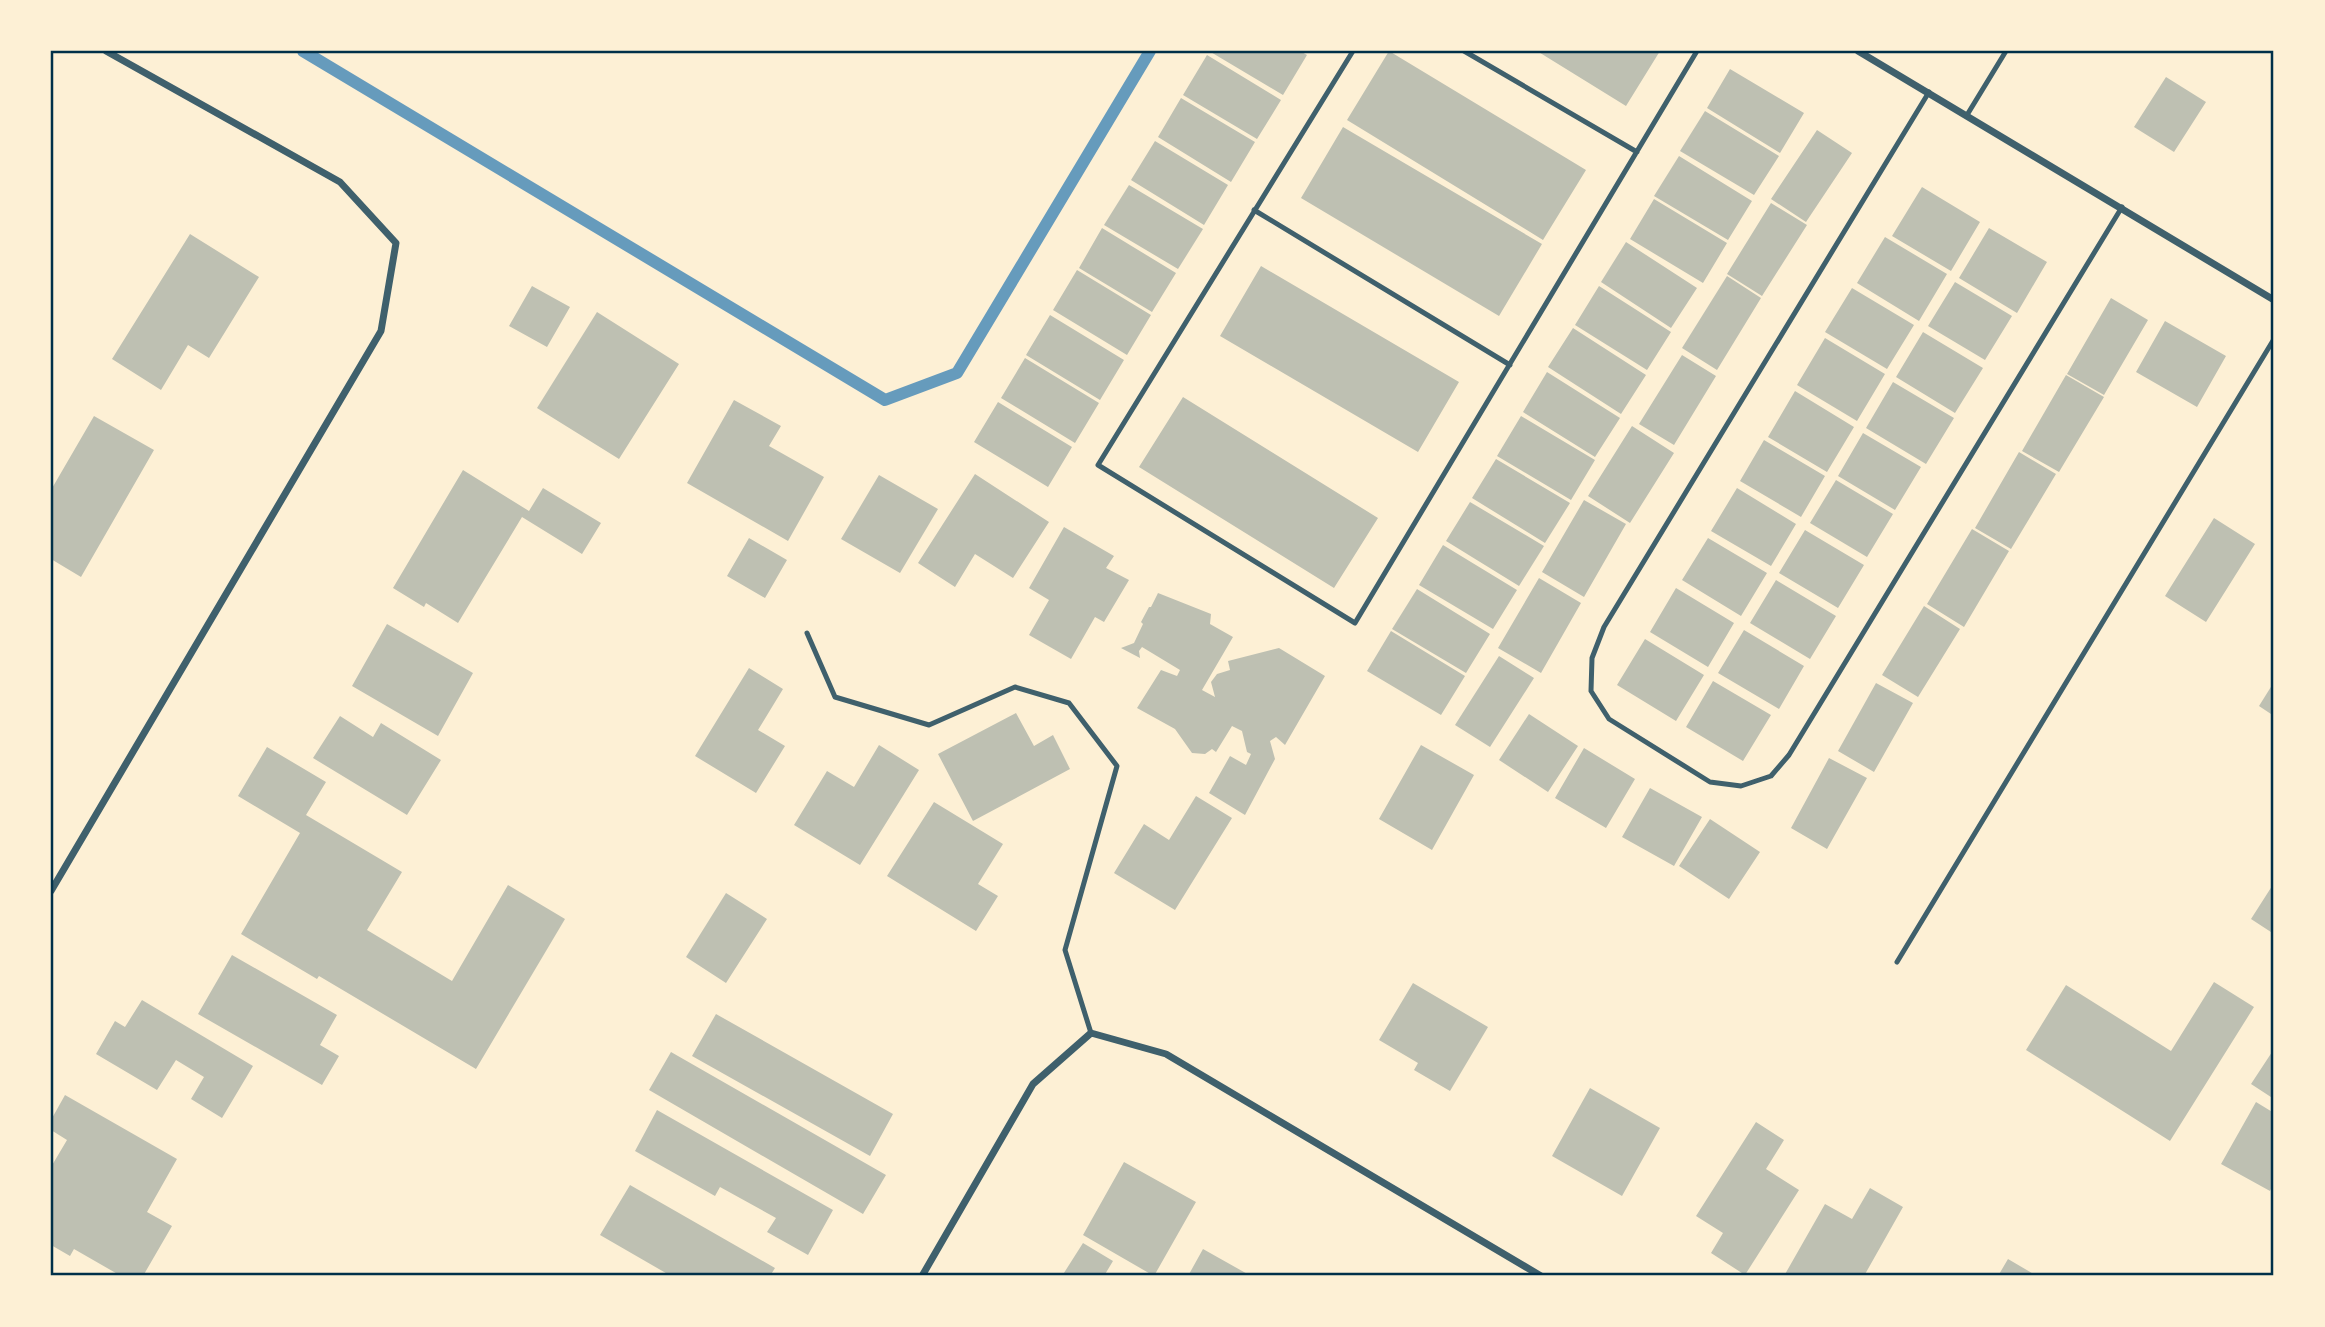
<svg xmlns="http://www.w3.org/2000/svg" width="2325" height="1327" viewBox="0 0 2325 1327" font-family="'Varela Round',sans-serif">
  <rect width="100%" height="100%" fill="#fdf0d5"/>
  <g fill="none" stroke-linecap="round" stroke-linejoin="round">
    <!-- stream -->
    <path stroke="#669bbc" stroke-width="12" d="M303 51 885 400 957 373 1150 51"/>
  </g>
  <!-- building -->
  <path fill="#bec0b2" d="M1209 51H1300L1307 55 1283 95Z
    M1389 51 1586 170 1543 240 1347 120Z
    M1537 51H1660L1626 106Z
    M1207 55 1281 100 1257 139 1183 95Z
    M1730 69 1804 113 1780 153 1707 108Z
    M2166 77 2206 102 2174 152 2134 127Z
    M1181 98 1255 142 1231 182 1158 137Z
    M1705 111 1779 156 1754 195 1680 151Z
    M1343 127 1542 244 1499 316 1301 198Z
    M1817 130 1852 153 1806 222 1771 199Z
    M1155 141 1228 185 1204 225 1131 180Z
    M1679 156 1752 201 1728 240 1654 196Z
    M1129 185 1203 229 1178 269 1104 225Z
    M1922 187 1980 222 1951 271 1892 236Z
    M1654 199 1727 243 1703 283 1630 239Z
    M1771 203 1807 225 1762 296 1727 274Z
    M1102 228 1176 273 1152 312 1079 268Z
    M1989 228 2047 262 2017 313 1959 278Z
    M190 234 259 277 209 358 188 345 161 390 112 359Z
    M1885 237 1947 274 1919 321 1857 283Z
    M1626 242 1697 288 1671 328 1601 282Z
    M1261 266 1459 382 1418 452 1220 336Z
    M1077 270 1151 315 1127 355 1053 310Z
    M1727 276 1761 298 1717 370 1682 348Z
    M1955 282 2012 316 1985 360 1928 326Z
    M532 286 570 307 547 347 509 326Z
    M1599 286 1671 332 1647 370 1575 325Z
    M1852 288 1914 325 1887 369 1825 332Z
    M2111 298 2148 320 2104 395 2067 374Z
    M597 312 679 364 619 459 537 408Z
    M1050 315 1124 360 1100 400 1026 355Z
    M2165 321 2226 356 2197 407 2136 372Z
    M1573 328 1646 375 1621 414 1548 367Z
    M1923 332 1983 368 1955 413 1896 377Z
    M1825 338 1885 374 1857 421 1797 385Z
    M1682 355 1716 376 1674 445 1639 424Z
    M1025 358 1099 403 1075 443 1001 398Z
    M1547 372 1620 418 1595 457 1523 412Z
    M2066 375 2104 397 2059 472 2022 451Z
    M1893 382 1954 418 1926 464 1866 428Z
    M1795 391 1854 427 1827 472 1768 437Z
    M1183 397 1378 518 1334 588 1139 467Z
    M734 400 781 426 769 446 824 477 788 541 687 483Z
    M998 402 1072 447 1048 487 974 442Z
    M94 416 154 450 81 577 51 559V490Z
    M1521 416 1595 460 1571 500 1497 456Z
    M1632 426 1674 453 1630 523 1588 496Z
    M1863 433 1921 467 1895 510 1838 476Z
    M1764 440 1825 476 1801 517 1740 481Z
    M2019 452 2056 474 2011 549 1975 528Z
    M1496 459 1570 503 1545 543 1472 498Z
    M463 470 529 511 543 488 601 523 582 554 522 517 458 623 426 603 424 607 393 588Z
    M975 474 1049 522 1013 578 975 554 955 587 918 563Z
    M879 475 938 509 900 573 841 539Z
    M1836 480 1893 514 1867 557 1810 523Z
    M1737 488 1796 524 1771 566 1711 531Z
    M1584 500 1626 524 1584 597 1542 572Z
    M1470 502 1544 546 1519 586 1446 541Z
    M2214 518 2255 544 2206 622 2165 596Z
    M1064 527 1114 556 1106 568 1129 580 1104 622 1095 617 1071 659 1029 635 1049 600 1029 588Z
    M1972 529 2009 551 1964 627 1927 604Z
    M1805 530 1864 565 1838 608 1779 573Z
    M749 538 787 560 765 598 727 576Z
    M1708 538 1767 573 1741 616 1682 580Z
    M1443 545 1517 590 1493 629 1419 585Z
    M1539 578 1581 603 1541 673 1498 648Z
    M1776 580 1836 616 1810 659 1750 623Z
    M1676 588 1734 623 1708 667 1650 632Z
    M1417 589 1490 634 1466 673 1392 629Z
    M1158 593 1211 614 1210 624 1233 637 1202 690 1215 697 1211 682 1217 674 1230 670 1228 661 1279 648 1325 676 1285 745 1276 737 1270 741 1275 759 1245 815 1209 793 1230 756 1246 765 1251 754 1247 752 1242 731 1232 726 1216 752 1212 749 1205 754 1192 753 1175 729 1137 708 1161 670 1177 676 1180 670 1142 647 1139 651 1140 658 1121 648 1134 643 1143 624 1141 622 1149 607H1151Z
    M1924 606 1960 629 1918 697 1882 675Z
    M387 624 473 673 438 736 352 686Z
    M1744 630 1804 666 1779 709 1718 673Z
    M1391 631 1465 676 1441 715 1367 671Z
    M1645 639 1704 675 1676 721 1617 685Z
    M1499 656 1534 678 1490 747 1455 725Z
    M749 668 783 689 758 730 785 746 756 793 695 756Z
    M1713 681 1771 715 1743 761 1686 727Z
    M2274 682V716L2259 706Z
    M1876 683 1913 703 1874 772 1838 751Z
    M1016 713 1034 746 1053 735 1070 769 973 821 938 754Z
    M1529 714 1578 746 1548 792 1499 760Z
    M340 716 373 737 381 723 441 760 407 815 313 758Z
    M879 745 919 770 860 865 794 825 827 771 854 787Z
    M1421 745 1474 775 1432 850 1379 819Z
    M267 747 326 782 306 815 402 872 367 930 452 981 508 885 565 919 476 1069 319 976 317 979 241 934 300 833 238 796Z
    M1584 748 1635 779 1606 828 1555 798Z
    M1829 758 1867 778 1827 849 1791 828Z
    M1650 788 1702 817 1674 866 1622 837Z
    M1196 796 1232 818 1175 910 1114 873 1144 824 1169 840Z
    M934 802 1003 844 978 884 998 896 976 931 887 876Z
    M1710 819 1760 852 1729 899 1679 866Z
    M2274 883V934L2251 919Z
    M726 893 767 919 726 983 686 957Z
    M232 955 337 1015 320 1045 339 1056 322 1085 198 1014Z
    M2214 982 2254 1007 2170 1141 2026 1050 2066 985 2171 1051Z
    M1413 983 1488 1027 1450 1091 1414 1070 1418 1063 1379 1040Z
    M142 1000 253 1066 222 1118 191 1099 204 1077 176 1060 157 1090 96 1054 115 1021 125 1027Z
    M716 1014 893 1114 870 1156 692 1056Z
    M2274 1049V1099L2251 1084Z
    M671 1052 886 1175 863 1214 649 1090Z
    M1590 1088 1660 1128 1622 1196 1552 1156Z
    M65 1095 177 1159 147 1212 172 1226 143 1276H121L74 1249 70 1256 51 1245V1167L67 1140 51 1130V1120Z
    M2256 1102 2274 1113V1183L2270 1191 2221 1164Z
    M657 1110 833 1210 808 1255 767 1232 776 1218 720 1187 715 1196 635 1151Z
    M1756 1122 1784 1140 1766 1169 1799 1190 1745 1275 1711 1253 1723 1233 1696 1216Z
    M1124 1162 1196 1202 1154 1276 1083 1235Z
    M630 1185 775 1268 770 1276H671L600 1235Z
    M1870 1188 1903 1207 1864 1276H1784L1825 1204 1852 1219Z
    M1083 1243 1113 1261 1104 1276H1062Z
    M1203 1249 1251 1276H1188Z
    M2008 1259 2037 1276H1998Z"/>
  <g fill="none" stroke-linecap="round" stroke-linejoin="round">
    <!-- service -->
    <path stroke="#3f606c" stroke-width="5" d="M1353 51 1098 465 1355 623 1697 51
      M1464 51 1637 152
      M1929 92 1604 627 1592 658 1591 691 1609 719 1710 782 1741 786 1771 776 1789 755 2122 207
      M1967 115 2006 51
      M1254 210 1510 365
      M807 633 835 697 929 725 1015 687 1069 703 1117 766 1065 950 1091 1033
      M1897 962 2274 339"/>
    <!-- minor -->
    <path stroke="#3f606c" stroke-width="7" d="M1858 51 2274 300
      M51 891 381 331 396 243 340 182 106 51
      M922 1276 1033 1084 1091 1033 1166 1054 1541 1276"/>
  </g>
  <!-- border -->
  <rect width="2325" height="1327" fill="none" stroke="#fdf0d5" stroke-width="105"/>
  <rect x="52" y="52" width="2220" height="1222" fill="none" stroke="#003049" stroke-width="2.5"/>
</svg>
